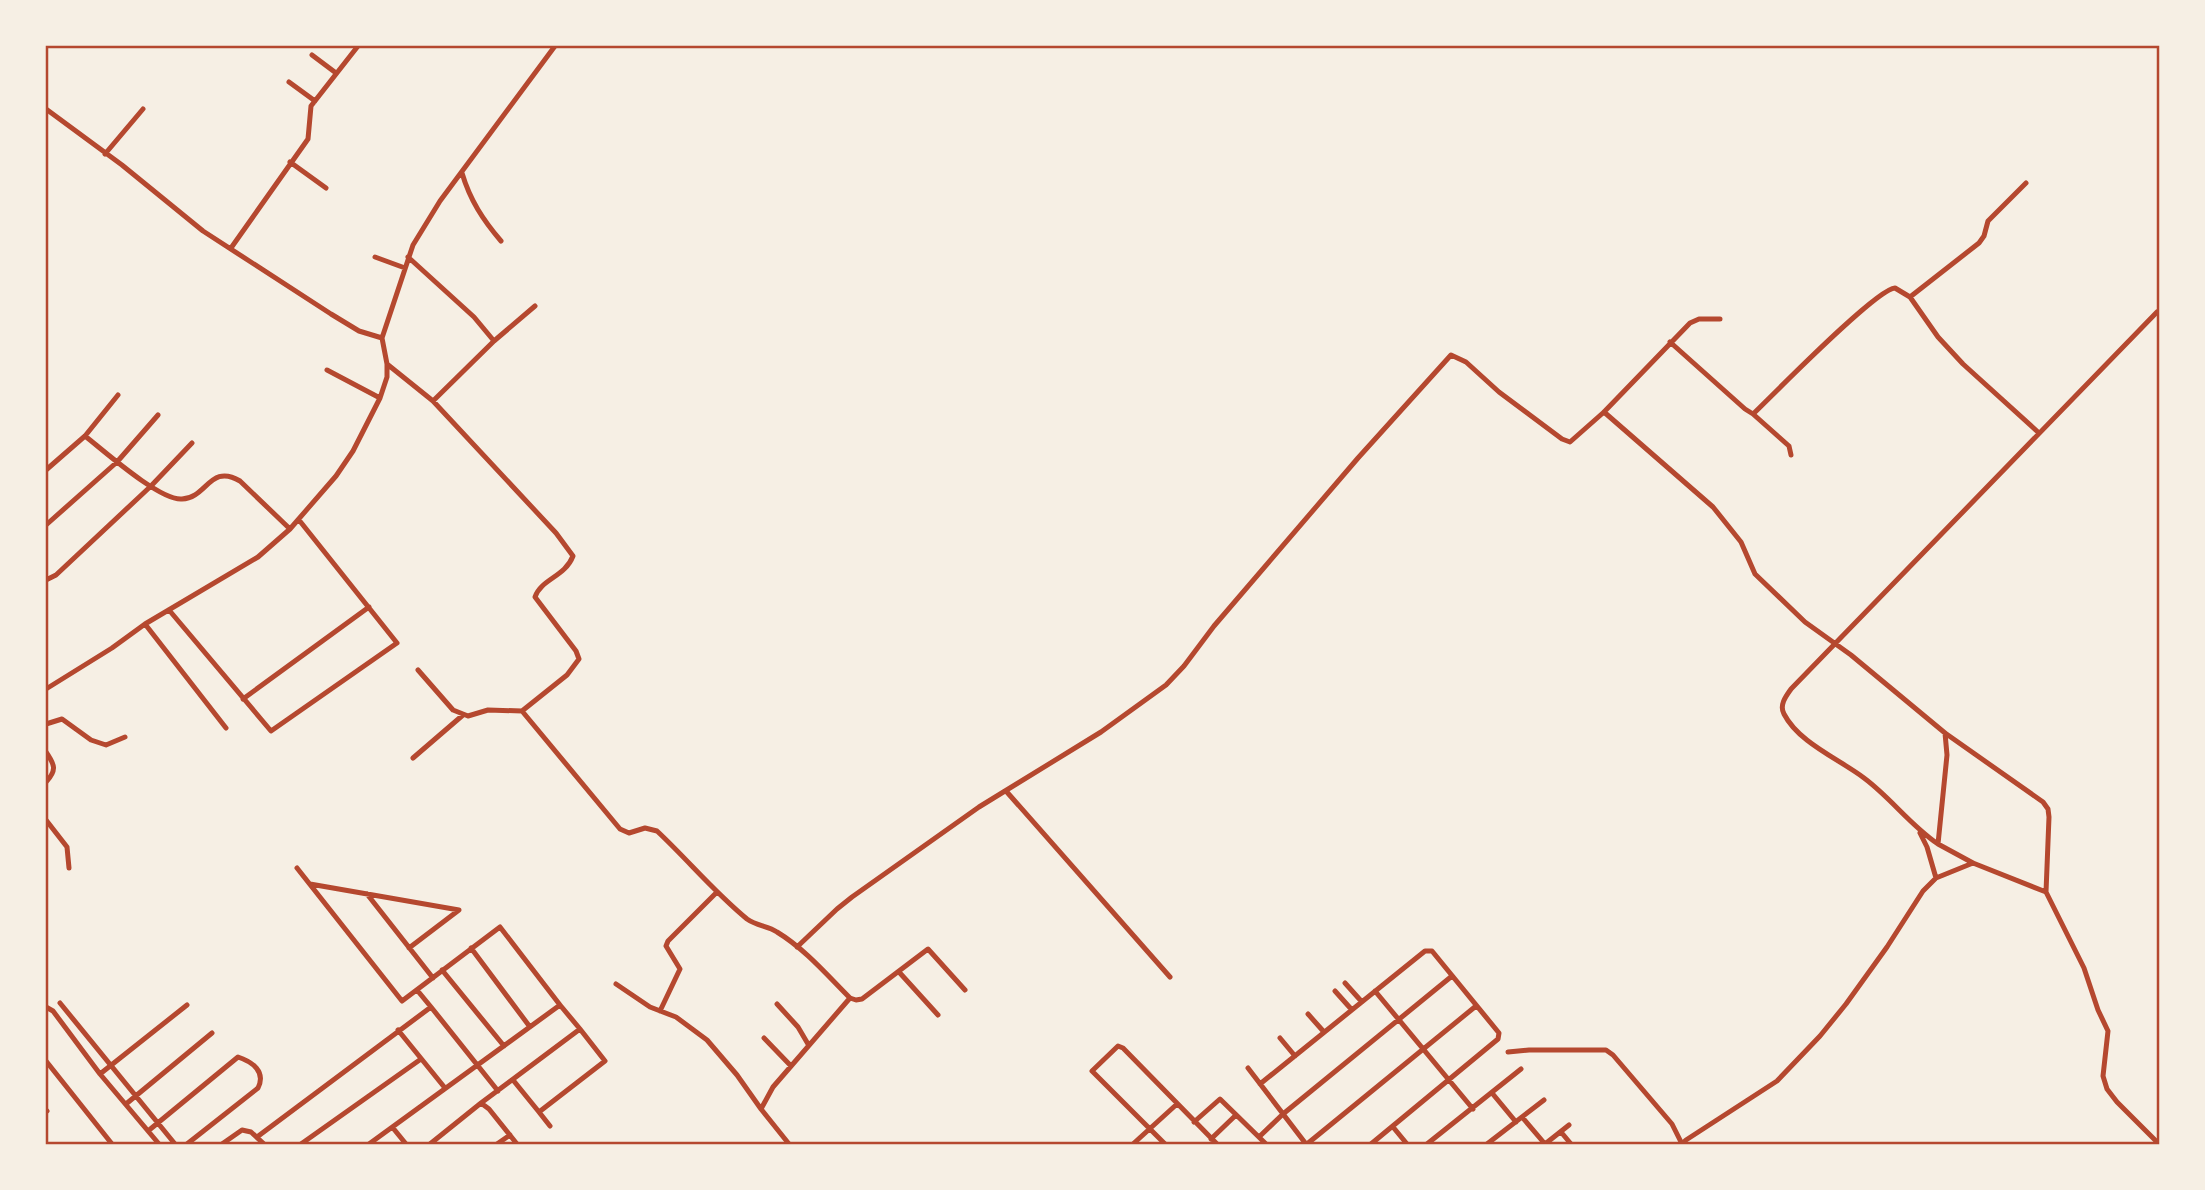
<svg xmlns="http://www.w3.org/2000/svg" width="2205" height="1190" viewBox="0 0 2205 1190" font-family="'Noto Sans',sans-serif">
  <rect width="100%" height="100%" fill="#f6efe4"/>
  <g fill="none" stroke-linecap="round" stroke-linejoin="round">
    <!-- minor -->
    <path stroke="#b5482f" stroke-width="5" d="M312 55 336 73
      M289 82 315 101
      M46 109 122 165 203 231 331 314 359 331 382 338
      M105 154 143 109
      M290 162 326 188
      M462 173C470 200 483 220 501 241
      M231 248 308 139 311 106 358 46
      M375 257 405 268
      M408 257 474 317 494 341
      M1910 297 1938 337 1963 364 2039 433
      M1670 342 1745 409 1753 414C1774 394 1876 289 1895 288L1910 297 1979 243 1984 236 1988 221 2026 183
      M387 364 433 401 556 533 573 556C565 577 541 579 535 597L576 651 579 659 567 675 522 711 488 710 468 716 453 710 418 670
      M327 370 380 398
      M433 401 494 341 535 306
      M1604 412 1713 507 1741 542 1755 574 1805 622 1851 655 1945 733 2043 802 2048 809 2049 817 2046 892 2084 968 2098 1010 2108 1031 2103 1076 2107 1089 2117 1102 2159 1144
      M1753 414 1789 446 1791 455
      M85 436C103 450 160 501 182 499 207 498 210 463 240 481L290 529
      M46 470 85 436 118 395
      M46 525 117 462 158 415
      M46 580 56 575 151 486 192 443
      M169 610 271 731 397 643 299 520
      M145 624 226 728
      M46 689 112 648 145 624 258 557 290 529 336 476 353 451 380 398 387 377V364L382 338 413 245 440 201 555 46
      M243 699 369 607
      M522 711 620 829 629 833 645 828 657 831C688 860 714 892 747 919 757 926 768 926 777 932 805 949 827 975 850 998L773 1087 761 1109 789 1144
      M46 724 62 719 91 740 106 745 125 737
      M46 752C55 765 57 770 46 782
      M413 758 463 715
      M1006 791 1170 977
      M46 820 67 847 69 868
      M1920 833 1927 847 1936 878
      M1938 844C1910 825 1891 798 1864 778 1839 759 1799 743 1784 714 1779 705 1786 696 1791 689L2157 312
      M1973 863 2046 892
      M297 868 402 1001 500 927 560 1005 369 1144
      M310 884 459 910 409 948
      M367 894 433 978
      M797 947 837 909 852 897 979 807 1101 732 1166 685 1184 666 1214 626 1358 458 1451 355 1466 362 1499 392 1562 439 1570 442 1604 412 1690 323 1699 319H1720
      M471 948 530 1027
      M442 970 504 1046
      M899 972 938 1015
      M1345 983 1362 1002
      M616 984 650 1007 676 1017 707 1040 737 1075 761 1109
      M417 990 431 1007
      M1335 991 1352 1010
      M1375 991 1473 1109
      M850 998 856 1000 862 999 928 949 965 990
      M60 1003 175 1144
      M777 1004 798 1027 808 1044
      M46 1007 53 1011 100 1074 159 1144
      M660 1011 680 969 666 946 668 941 717 892
      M1308 1014 1324 1032
      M398 1030 445 1088
      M764 1038 791 1066
      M1280 1038 1295 1056
      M1508 1052 1529 1050H1606L1613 1055 1672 1124 1682 1144
      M46 1061 112 1144
      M1248 1068 1306 1144
      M100 1074 187 1005
      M513 1080 539 1112 605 1061 580 1029
      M1260 1084 1425 951H1432L1499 1033 1498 1039 1371 1144
      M1492 1093 1516 1122
      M481 1103 580 1029 560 1005
      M126 1104 212 1033
      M46 1110 47 1111
      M539 1112 550 1126
      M1522 1117 1545 1144
      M1194 1122 1220 1099 1266 1144
      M1393 1127 1407 1144
      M393 1128 406 1144
      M148 1131 238 1057C253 1062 266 1072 258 1088L187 1144
      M1561 1132 1571 1144
      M257 1137 431 1007 498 1091
      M1259 1137 1283 1114 1452 976
      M1211 1139 1236 1115
      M222 1144 242 1130 251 1132 264 1144
      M301 1144 421 1059
      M430 1144 481 1103 489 1109 517 1144
      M497 1144 510 1135
      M1133 1144 1177 1104
      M1165 1144 1092 1071 1118 1046 1123 1048 1217 1144
      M1307 1144 1476 1006
      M1427 1144 1521 1069
      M1487 1144 1544 1100
      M1545 1144 1569 1125
      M1682 1144 1686 1140 1777 1081 1820 1036 1846 1004 1887 947 1923 891 1936 878 1973 863 1938 844 1947 755 1945 733"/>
  </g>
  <!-- border -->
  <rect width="2205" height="1190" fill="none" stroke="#f6efe4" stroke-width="94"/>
  <rect x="47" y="47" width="2111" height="1096" fill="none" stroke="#b5482f" stroke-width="2.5"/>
</svg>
